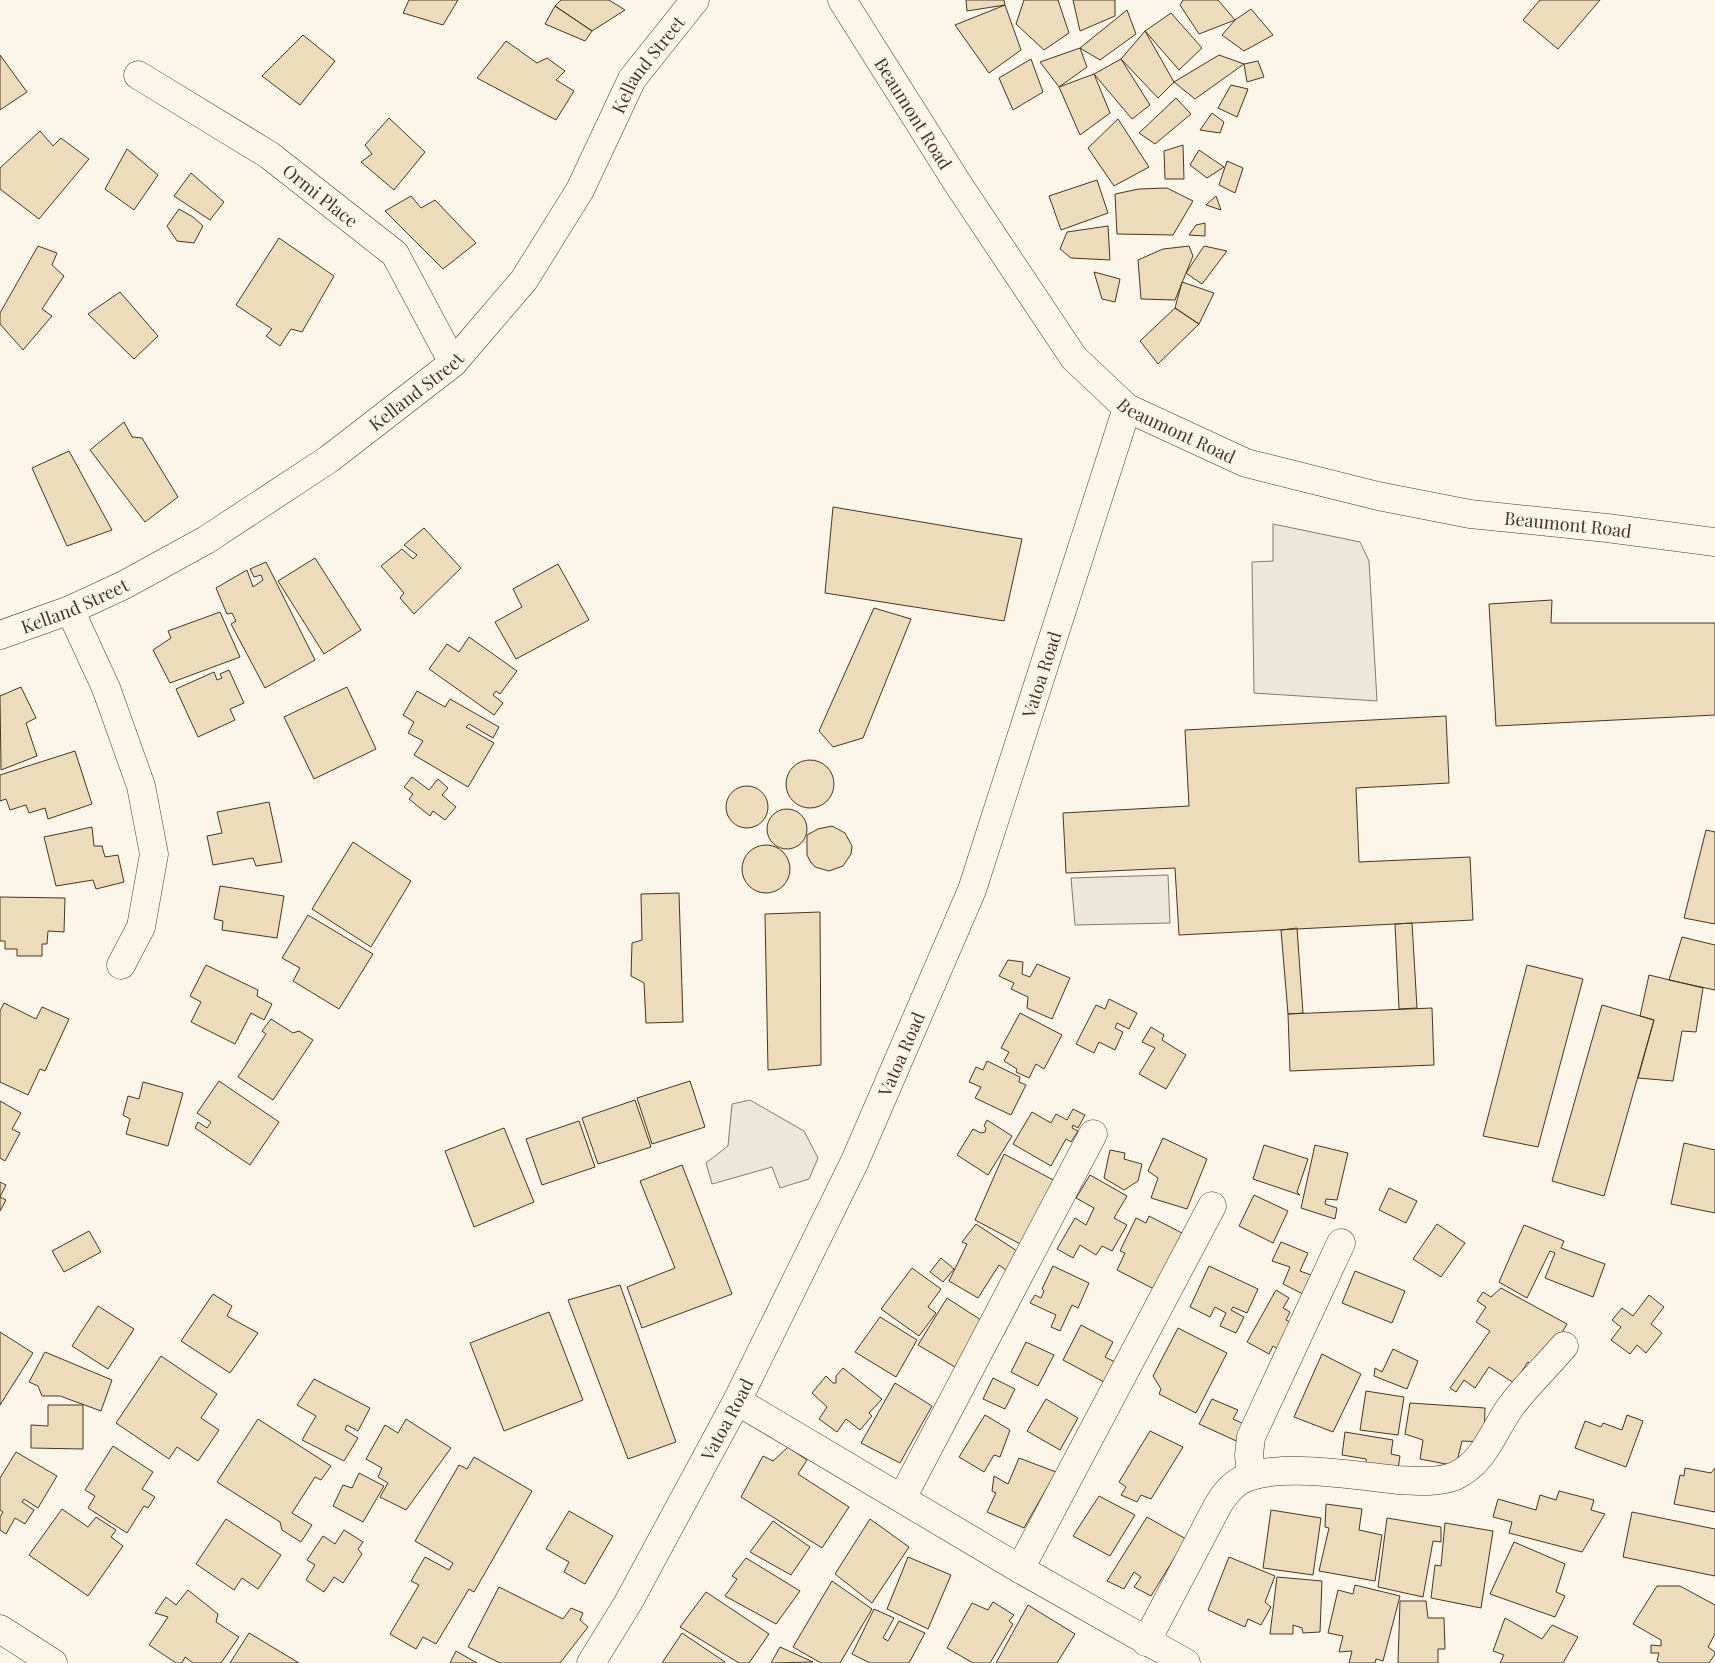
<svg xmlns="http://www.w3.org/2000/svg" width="1715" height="1663" viewBox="0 0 1715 1663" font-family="'Playfair Display',serif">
  <rect width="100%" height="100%" fill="#fbf6e9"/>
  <!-- parking -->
  <path fill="#ede7d9" stroke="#887966" d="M1273 524 1360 542 1369 561 1377 701 1254 693 1252 562 1273 561Z
    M1168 875 1170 923 1075 925 1071 878Z
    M750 1100 804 1131 818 1158 809 1179 780 1188 772 1167 712 1184 706 1163 728 1146 732 1104Z"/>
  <!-- building -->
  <path fill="#ecdcbc" stroke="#4a3520" d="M409 0H458L443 25 403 13Z
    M561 0H609L625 10 592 31 555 6Z
    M966 0H1004L1005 5 967 11Z
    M1024 0H1058L1069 33 1044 50 1016 24Z
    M1073 0H1115V16L1080 31Z
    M1183 0H1218L1235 20 1199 34 1180 5Z
    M1540 0H1600L1558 49 1523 20Z
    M1005 5 1021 50 989 73 955 25Z
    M555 6 592 31 585 41 545 24Z
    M1251 9 1273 35 1244 51 1222 35 1235 20Z
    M1127 10 1136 34 1100 60 1080 48Z
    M1171 13 1202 48 1179 70 1145 31Z
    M1145 31 1174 82 1158 98 1121 59Z
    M303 35 335 61 300 105 262 76Z
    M506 41 537 63 547 58 565 71 556 80 574 91 556 120 477 78Z
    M1080 48 1087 67 1059 87 1040 62Z
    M0 55 27 92 0 110Z
    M1219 55 1244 64 1195 99 1174 82Z
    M1031 59 1043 92 1013 110 999 78Z
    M1121 59 1150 105 1132 119 1094 74Z
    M1258 61 1264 77 1247 82 1244 64Z
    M1094 74 1110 113 1080 135 1059 87Z
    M1231 85 1248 89 1237 117 1218 108Z
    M1176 98 1191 114 1155 144 1139 133Z
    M1212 113 1224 122 1220 133 1200 130Z
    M389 118 425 152 394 190 361 162 372 154 365 145Z
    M1118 119 1149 167 1114 186 1088 148Z
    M40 131 53 146 61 138 89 159 39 219 0 189V168Z
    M1183 145 1184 179H1165L1164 151Z
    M127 149 158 175 134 210 105 189Z
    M1199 150 1224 167 1207 178 1190 165Z
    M1227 161 1243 168 1235 193 1219 185Z
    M191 173 224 202 210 220 174 196Z
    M1097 180 1108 213 1061 230 1049 196Z
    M1167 188 1193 201 1173 235 1117 234 1115 194 1139 189Z
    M411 196 421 208 435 200 476 243 443 269 385 211Z
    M1216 196 1221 210 1206 205Z
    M179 209 193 217 203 226 194 243 177 241 167 226Z
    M1205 223V236L1189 235 1196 225Z
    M1108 226 1110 260 1071 258 1060 249 1067 232Z
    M279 238 334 276 302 332 291 329 280 346 266 336 272 329 236 305Z
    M38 246 57 253 52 265 64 276 42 309 52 316 23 350 0 324V313Z
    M1189 246 1193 256 1175 300 1141 299 1138 260 1163 249Z
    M1204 246 1227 251 1202 284 1186 273Z
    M1094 272 1120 279 1115 302 1102 299Z
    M1182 282 1214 293 1199 324 1175 308Z
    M120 292 158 336 134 359 88 314Z
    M1175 308 1199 324 1158 364 1140 341Z
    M124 422 132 437 142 438 178 497 145 522 90 450Z
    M69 451 112 530 67 546 32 468Z
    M833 507 1022 539 1004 621 825 593Z
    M424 528 461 568 414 614 400 598 404 593 381 566 402 549 413 559 417 555 404 545Z
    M315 558 361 630 324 654 278 581Z
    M266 562 315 660 265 688 231 624 236 621 232 613 227 614 216 588 247 570 253 587 263 580 261 575 254 577 250 569Z
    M558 564 589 620 516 659 495 622 522 607 513 589Z
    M1552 600 1551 623H1715V715L1496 726 1489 604Z
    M874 608 911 619 863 738 833 747 819 731Z
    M220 612 240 657 170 683 153 650 171 638 168 631Z
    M469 637 517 671 500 694 496 691 493 695 503 703 494 715 429 669 447 644 459 652Z
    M229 670 244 703 230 709 235 720 198 737 176 689 214 672 217 680 222 678 220 674Z
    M21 687 36 718 26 723 37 756 1 770 0 696Z
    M347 687 376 749 314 779 284 717Z
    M417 691 445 707 450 699 499 727 493 738 469 724 466 727 494 743 468 787 414 755 423 741 408 733 414 722 403 715Z
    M1446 716 1449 783 1356 788 1359 862 1470 857 1473 920 1179 935 1175 868 1066 873 1063 813 1189 806 1185 730Z
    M75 751 92 804 48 819 45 808 29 813 26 805 10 810 6 799 0 801V775Z
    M786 784a24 24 0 1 1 48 0a24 24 0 1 1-48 0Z
    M412 777 429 790 438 779 448 788 442 795 456 807 445 820 433 811 430 816 409 799 413 794 404 787Z
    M726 807a21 21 0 1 1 42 0a21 21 0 1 1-42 0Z
    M269 802 282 862 256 866 253 858 213 865 207 836 222 833 217 812Z
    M767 829a20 20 0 1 1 40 0a20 20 0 1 1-40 0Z
    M832 826 845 833 852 846 851 854 843 866 829 871 815 867 810 861 807 855V835L818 829Z
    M92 827 94 846H102L105 857 118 855 124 882 96 889 93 880 56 886 44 837Z
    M1706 830 1715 832V924L1684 918Z
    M353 842 411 881 371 947 312 909Z
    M742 869a24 24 0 1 1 48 0a24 24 0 1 1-48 0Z
    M220 886 284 896 277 938 222 930 223 921 214 919Z
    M679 893 683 1022 646 1023 644 983 631 976 632 943 642 940 641 894Z
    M0 897 65 898 64 932 48 931 47 944H42V956H17V949H5V941H0Z
    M820 912 821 1065 768 1070 765 914Z
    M308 915 373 954 339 1009 293 981 300 968 282 958Z
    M1412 923 1417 1008 1399 1009 1395 924Z
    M1297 928 1303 1013 1288 1014 1281 930Z
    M1682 937 1715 945V990L1669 980Z
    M1008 960 1023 962 1022 974 1030 977 1037 964 1070 978 1052 1019 1027 1008 1028 997 1011 989 1014 983 999 976Z
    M206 965 258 990 257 996 272 1004 264 1020 251 1013 235 1044 191 1022 201 1002 190 996Z
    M1527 965 1583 979 1538 1147 1483 1136Z
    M1649 975 1703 988 1696 1032 1682 1031 1673 1081 1638 1078 1654 1020 1640 1016Z
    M1109 999 1137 1013 1129 1029 1117 1023 1115 1028 1123 1032 1115 1050 1099 1042 1094 1053 1076 1044 1096 1005 1105 1009Z
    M4 1003 36 1019 42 1007 69 1019 45 1071 40 1069 28 1095 0 1082V1011Z
    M1602 1005 1654 1020 1604 1196 1552 1181Z
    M1432 1008 1434 1065 1290 1071 1288 1014Z
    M1020 1013 1062 1035 1044 1069 1036 1064 1029 1078 1016 1072 1017 1069 1004 1061 1009 1052 1001 1048Z
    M271 1019 293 1033 299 1031 313 1040 273 1100 238 1077 266 1034 262 1031Z
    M1151 1027 1164 1035 1162 1040 1186 1055 1166 1089 1139 1074 1155 1048 1142 1042Z
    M987 1061 1020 1077 1019 1082 1026 1085 1011 1115 975 1098 981 1087 969 1082 976 1067 983 1070Z
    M219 1081 279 1122 250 1165 195 1128 198 1122 207 1128 211 1122 197 1113Z
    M690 1081 705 1127 652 1144 637 1098Z
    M143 1082 183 1093 168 1146 126 1134 130 1119 123 1115 128 1096 139 1099Z
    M635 1100 651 1147 598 1164 582 1118Z
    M0 1101 21 1113 12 1129 20 1133 5 1161 0 1158Z
    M1073 1109 1085 1115 1078 1128 1073 1125 1072 1128 1078 1131 1071 1142 1066 1139 1051 1166 1013 1144 1032 1112 1051 1123 1056 1114 1067 1120Z
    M987 1120 1012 1136 988 1175 957 1155 973 1129 981 1133 985 1132 986 1128 984 1126Z
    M579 1121 595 1167 542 1185 526 1139Z
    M504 1128 534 1202 474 1227 445 1151Z
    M1163 1138 1207 1159 1187 1209 1151 1198 1158 1178 1148 1171Z
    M1684 1143 1715 1150V1213L1671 1204Z
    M1264 1145 1308 1159 1297 1192 1300 1195 1253 1179Z
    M1315 1145 1348 1153 1337 1200 1326 1199 1325 1204 1337 1208 1335 1219 1301 1208Z
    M1110 1150 1125 1153 1124 1159 1142 1164 1138 1181 1124 1190 1104 1178Z
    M1004 1154 1059 1183 1026 1247 975 1220Z
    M682 1165 732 1294 642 1328 627 1287 675 1268 640 1181Z
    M1090 1175 1127 1196 1114 1218 1127 1225 1112 1251 1102 1246 1096 1255 1080 1245 1073 1258 1057 1249 1075 1218 1086 1225 1094 1208 1076 1198Z
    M0 1182 6 1185 0 1197Z
    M1389 1188 1417 1201 1406 1223 1379 1210Z
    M1254 1195 1288 1211 1273 1243 1239 1226Z
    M0 1197 6 1200 0 1211Z
    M1149 1216 1182 1233 1154 1289 1117 1270 1125 1253 1120 1251 1136 1218 1146 1223Z
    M976 1224 1020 1253 1007 1271 999 1265 978 1298 949 1281 967 1244 962 1242Z
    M1437 1224 1465 1243 1441 1277 1413 1259Z
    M1524 1225 1564 1241 1561 1248 1605 1264 1593 1297 1545 1278 1555 1253 1550 1251 1527 1298 1499 1282Z
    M89 1231 101 1252 64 1272 52 1251Z
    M1281 1242 1308 1253 1300 1271 1314 1276 1305 1295 1283 1284 1290 1267 1272 1261Z
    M941 1258 954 1269 943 1282 930 1272Z
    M1053 1266 1089 1283 1078 1308 1072 1305 1060 1331 1051 1327 1056 1315 1030 1303 1035 1295 1041 1298 1044 1291 1042 1289Z
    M1209 1266 1258 1289 1247 1313 1233 1307 1231 1310 1244 1317 1236 1333 1220 1326 1226 1313 1215 1307 1210 1317 1190 1307Z
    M912 1268 941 1289 928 1307 936 1313 919 1336 881 1309Z
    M1355 1271 1405 1291 1392 1323 1342 1303Z
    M620 1285 676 1442 628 1459 568 1300Z
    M1501 1288 1567 1324 1540 1370 1528 1362 1514 1383 1489 1367 1475 1388 1464 1380 1456 1392 1450 1388 1490 1331 1476 1322 1486 1307 1477 1301 1483 1292 1491 1297Z
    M1276 1290 1289 1298 1283 1308 1290 1312 1286 1320 1299 1327 1284 1353 1273 1346 1269 1354 1247 1342Z
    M213 1294 232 1306 227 1316 258 1333 230 1373 181 1341Z
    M1649 1295 1664 1307 1651 1324 1662 1333 1646 1353 1637 1345 1630 1354 1611 1340 1621 1327 1612 1320 1622 1308 1633 1316Z
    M947 1298 984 1322 955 1367 918 1345Z
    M98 1306 134 1329 108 1369 72 1346Z
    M549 1312 583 1400 504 1431 470 1343Z
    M880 1317 917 1340 896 1377 855 1352Z
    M1081 1325 1113 1342 1105 1357 1115 1362 1104 1382 1063 1360Z
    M1178 1328 1227 1353 1196 1413 1159 1394 1161 1389 1153 1376Z
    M0 1332 33 1353 0 1405Z
    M1026 1342 1054 1355 1038 1386 1011 1372Z
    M1393 1349 1418 1361 1407 1389 1374 1376 1375 1368 1382 1372Z
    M45 1352 112 1380 101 1411 60 1396H42L38 1386 29 1382Z
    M1322 1354 1361 1374 1333 1432 1294 1417Z
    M161 1356 217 1394 201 1418 219 1430 198 1461 177 1447 169 1459 116 1423Z
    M843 1368 882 1399 869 1413 872 1416 860 1430 846 1419 837 1432 819 1419 827 1407 812 1393 826 1376 833 1383H836V1376Z
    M993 1378 1015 1389 1005 1409 983 1399Z
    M314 1379 370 1408 358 1431 347 1425 345 1430 358 1438 344 1461 302 1440 316 1416 297 1405Z
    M895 1383 932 1406 900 1463 861 1443Z
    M1366 1391 1404 1397 1398 1435 1360 1430Z
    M1046 1399 1078 1418 1060 1450 1027 1431Z
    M1212 1399 1238 1410 1233 1419 1251 1427 1243 1444 1199 1424Z
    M1410 1403 1485 1408 1484 1442 1462 1441 1456 1466 1420 1459 1423 1440 1405 1434Z
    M48 1405H83V1449L31 1448V1425L48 1426Z
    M985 1415 1010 1430 1000 1457 994 1455 984 1472 959 1457Z
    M1627 1415 1643 1421 1626 1467 1575 1448 1585 1421 1601 1427 1603 1423 1622 1430Z
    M258 1419 331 1466 321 1480 315 1477 292 1513 312 1525 301 1542 282 1530 280 1522 217 1482Z
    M406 1419 451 1448 406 1510 380 1497 388 1483 378 1477 382 1468 366 1459 385 1425 398 1433Z
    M1150 1431 1183 1447 1151 1499 1141 1495 1137 1502 1121 1495 1126 1487 1119 1482Z
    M1345 1432 1393 1440 1391 1454 1400 1456 1397 1475 1367 1470 1366 1459 1342 1455Z
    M113 1446 153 1472 142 1489 155 1497 148 1508 144 1506 127 1533 88 1508 95 1496 85 1490Z
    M788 1447 807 1460 798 1474 849 1507 822 1548 741 1497 763 1456 773 1461Z
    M16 1452 57 1476 38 1508 24 1499 22 1502 34 1510 25 1524 15 1518 6 1534 0 1530V1517L3 1512 0 1510V1478Z
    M474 1457 532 1491 474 1592 469 1589 436 1644 423 1637 416 1649 390 1634 419 1585 411 1581 425 1557 449 1570 453 1563 415 1541 459 1465 467 1469Z
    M1019 1458 1056 1472 1024 1528 987 1512 996 1493 992 1491 994 1476 1008 1484Z
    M1685 1468 1711 1473 1715 1468V1512L1674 1504 1680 1475 1684 1476Z
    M359 1473 384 1486 363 1522 333 1506 343 1485 352 1488Z
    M1559 1491 1594 1500 1591 1510 1605 1514 1582 1552 1509 1533 1512 1522 1493 1517 1498 1499 1536 1510 1540 1495 1556 1500Z
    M1099 1496 1135 1515 1110 1556 1073 1536Z
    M1326 1504 1362 1509 1359 1530 1382 1535 1375 1581 1319 1571 1329 1528 1325 1527Z
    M62 1509 88 1527 96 1517 116 1530 111 1537 123 1546 88 1596 29 1555Z
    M1271 1510 1321 1518 1313 1575 1263 1568Z
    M569 1511 613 1536 585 1584 564 1572 569 1562 546 1549Z
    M1632 1512 1715 1529V1576L1623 1557Z
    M1147 1517 1186 1539 1151 1596 1134 1587 1141 1577 1134 1572 1124 1589 1107 1581Z
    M1387 1518 1441 1527V1542L1433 1541 1423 1597 1378 1587Z
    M226 1519 281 1555 258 1589 242 1578 234 1590 196 1564Z
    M870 1519 909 1547 872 1603 835 1574Z
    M773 1521 810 1547 791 1575 750 1552Z
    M1445 1523 1493 1531 1481 1608 1431 1598 1435 1565 1441 1566Z
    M344 1530 363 1542 358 1549 362 1554 343 1583 334 1577 324 1592 306 1580 315 1565 307 1560 323 1536 335 1544Z
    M1514 1542 1565 1564 1556 1592 1565 1596 1555 1617 1490 1594Z
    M908 1557 951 1575 928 1629 887 1609Z
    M1229 1557 1275 1576 1265 1602 1271 1607 1261 1625 1248 1619 1245 1627 1208 1610Z
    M746 1558 800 1591 776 1624 725 1596 737 1579 732 1576Z
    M1277 1577 1322 1581 1320 1632 1303 1633 1302 1628 1293 1625V1634H1270Z
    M832 1581 872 1609 840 1663H821L793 1647Z
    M1355 1585 1400 1596 1383 1661 1376 1659 1375 1663H1349L1352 1651 1339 1652 1343 1636 1328 1633 1338 1590 1353 1594Z
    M1657 1586H1680L1715 1605V1634L1708 1647 1715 1652V1654L1709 1663H1660L1657 1661 1659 1653H1651V1645L1661 1646V1640L1633 1624Z
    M499 1587 563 1619 571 1608 583 1613 580 1620 588 1627 560 1663H500L468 1647Z
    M188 1590 218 1614 216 1622 239 1637 221 1663H193L185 1657 182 1663H176L149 1645 168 1617 155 1613 166 1597 176 1605Z
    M706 1592 769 1634 749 1663H739L680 1627Z
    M1400 1601H1426L1428 1618H1444L1445 1649H1438V1663H1398Z
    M993 1602 1014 1615 1009 1621 1013 1624 990 1663H973L947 1648 972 1603 988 1610Z
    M1028 1605 1075 1634 1057 1663H996Z
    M874 1609 894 1618 883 1638 888 1641 899 1621 925 1633 909 1663H870L852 1654Z
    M1505 1618 1542 1639 1552 1625 1578 1637 1563 1663H1500L1504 1655 1493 1651Z
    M249 1633 299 1663H230Z
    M682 1633 725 1662 724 1663H662Z
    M780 1647 813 1662 771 1663Z
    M456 1651 477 1663H450Z"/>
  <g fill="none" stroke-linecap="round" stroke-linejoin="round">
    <!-- minor casing -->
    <g stroke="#4a3520" stroke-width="29">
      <g id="minor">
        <path id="s1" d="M842 0 958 184 1074 358 1127 408 1246 463 1378 496 1470 514 1607 528 1715 542"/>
        <path id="s2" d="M138 75 269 155 395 254 453 363"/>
        <path d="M70 610 106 688 141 786 154 854 141 927 121 965"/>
        <path id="s3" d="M0 635 70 610 124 585 206 540 329 459 453 363 524 280 580 190 632 79 695 0"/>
        <path d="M737 1401 1020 1569 1186 1663"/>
        <path d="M1251 1476 1249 1455 1251 1437 1341 1243"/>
        <path d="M902 1498 1093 1134"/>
        <path d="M1020 1569 1212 1206"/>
        <path d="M0 1629 53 1663"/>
        <path d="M1146 1642 1218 1505C1226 1492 1235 1481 1251 1476 1289 1464 1358 1476 1398 1480 1416 1481 1438 1483 1455 1476 1485 1462 1493 1431 1511 1406 1527 1385 1547 1366 1564 1346"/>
        <path id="s4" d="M591 1663 628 1603 737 1401 855 1161 972 890 1127 408"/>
      </g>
    </g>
    <!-- minor -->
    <use href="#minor" stroke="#fbf6e9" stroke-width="28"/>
  </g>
  <g text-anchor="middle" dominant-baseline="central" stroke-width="4" stroke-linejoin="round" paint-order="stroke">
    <!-- street labels -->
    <g font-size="18" fill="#4a3520" stroke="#fbf6e9">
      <text stroke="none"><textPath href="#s3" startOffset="890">Kelland Street</textPath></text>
      <text stroke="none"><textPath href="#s1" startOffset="134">Beaumont Road</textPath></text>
      <text stroke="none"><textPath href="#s2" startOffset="219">Ormi Place</textPath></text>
      <text stroke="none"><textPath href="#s3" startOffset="485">Kelland Street</textPath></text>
      <text stroke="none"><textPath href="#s1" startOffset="554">Beaumont Road</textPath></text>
      <text stroke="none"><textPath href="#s1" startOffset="959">Beaumont Road</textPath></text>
      <text stroke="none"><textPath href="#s3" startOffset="80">Kelland Street</textPath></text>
      <text stroke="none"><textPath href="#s4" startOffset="1089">Vatoa Road</textPath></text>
      <text stroke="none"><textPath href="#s4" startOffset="684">Vatoa Road</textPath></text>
      <text stroke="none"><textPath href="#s4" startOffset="279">Vatoa Road</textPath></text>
    </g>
  </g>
</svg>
